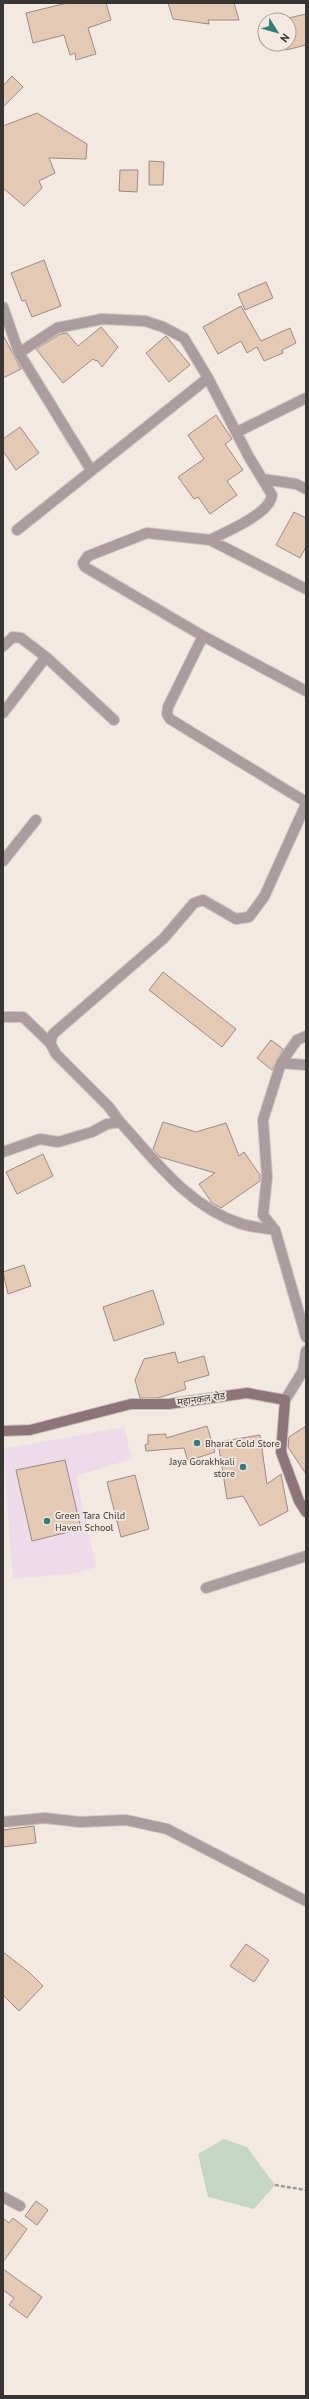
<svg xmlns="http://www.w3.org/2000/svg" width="309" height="2399" viewBox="0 0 309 2399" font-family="'PT Sans','Noto Sans Devanagari',sans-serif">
  <rect width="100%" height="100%" fill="#f3e9e1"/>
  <!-- education -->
  <path fill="#eddbeb" d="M124 1427 132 1459 76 1476 96 1567 76 1573 13 1579 3 1449Z"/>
  <!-- green -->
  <path fill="#c4d7c4" d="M224 2139 247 2147 275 2185 254 2209 208 2197 198 2154Z"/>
  <!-- building -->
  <path fill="#e4cab4" stroke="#968d86" d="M67 3H106L111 20 88 28 96 54 76 60 75 53 70 55 64 35 33 43 26 13Z
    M168 3H234L239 20H208L209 24 173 19Z
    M306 14V45L286 50 285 44H289V20H280Z
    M12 76 23 87 3 107V86Z
    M37 113 87 144 86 159 49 158 55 173 39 181 42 188 24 206 3 188V126Z
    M149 161 164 162 163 185H149Z
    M120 170H138L137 192 119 191Z
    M44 260 61 306 32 317 25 300 22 301 11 273Z
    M266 282 273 298 245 310 238 294Z
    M241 306 261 341 290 328 296 343 282 350 283 353 264 361 257 347 247 353 241 341 218 354 203 327Z
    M101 327 118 347 102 367 97 360 96 361 93 359 63 383 36 349 60 334 67 333 78 346Z
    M3 335 21 369 3 378Z
    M166 336 190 365 169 382 146 353Z
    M216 415 232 439 225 444 243 470 227 481 237 495 210 514 198 497 194 499 178 477 204 459 188 435Z
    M20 427 39 453 16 470 3 451V439Z
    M294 512 306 518V547L300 558 276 545Z
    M163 972 236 1029 222 1047 149 990Z
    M271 1040 283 1049 272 1070 257 1058Z
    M163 1122 196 1132 226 1123 239 1156 244 1152 260 1175V1181L221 1208 212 1203 199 1184 215 1173 160 1157 153 1149Z
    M43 1154 53 1176 17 1194 6 1172Z
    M24 1265 31 1286 8 1294 3 1272Z
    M153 1290 164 1324 114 1341 103 1307Z
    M175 1352 178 1363 204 1356 209 1375 184 1382 186 1389 158 1398H140L135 1380 144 1359Z
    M207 1426 215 1452 188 1461 184 1448 146 1451 145 1445 148 1444V1435L166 1434V1438Z
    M306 1426V1474L288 1447 289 1437Z
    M260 1435 267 1484 281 1474 288 1511 260 1526 243 1496 227 1499 218 1442Z
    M65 1460 81 1529 32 1541 16 1470Z
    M135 1475 149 1529 121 1537 107 1482Z
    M34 1826 36 1843 3 1847V1830Z
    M246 1944 269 1960 254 1982 230 1966Z
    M3 1952 30 1973 43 1986 19 2011 3 1995Z
    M36 2201 48 2210 37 2225 25 2216Z
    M3 2218 9 2223 13 2218 27 2229 3 2262Z
    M3 2269 42 2297 27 2318 9 2305 14 2298 3 2290Z"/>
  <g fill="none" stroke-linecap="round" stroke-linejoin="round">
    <!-- street casing -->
    <g stroke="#cec5be" stroke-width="12">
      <path id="street" d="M3 307 19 353 91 470
        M19 353 57 328 102 319 145 321 163 327 184 338 208 378 249 457 272 495C270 514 227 531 210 540
        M237 432 306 398
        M263 479 296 484 306 489
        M17 530 208 378
        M306 589 210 540 147 533 88 556 83 563 85 567 203 636 306 691
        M203 636 168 707 167 714 170 719 306 802
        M3 646 13 637 21 638 46 657 114 720
        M3 713 46 657
        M3 861 36 820
        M3 1017H23L50 1043
        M306 1036 297 1040 281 1063 263 1120 267 1177 263 1215 275 1230 306 1337
        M281 1063 306 1065
        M120 1122 109 1107 56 1054 50 1043 53 1034 164 938 194 903 203 900 236 919 249 917 264 897 306 804
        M3 1152 40 1139 58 1142 92 1132 107 1124 120 1122C155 1160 188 1206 239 1223 250 1227 263 1228 275 1230
        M285 1400 303 1371 306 1351
        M206 1588 306 1556
        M3 1822 45 1818 80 1822 126 1820 167 1829 306 1901
        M3 2197 20 2206"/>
    </g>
    <!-- secondary casing -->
    <g stroke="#cec5be" stroke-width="12">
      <path id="secondary" d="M3 1431 30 1430 131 1404H169L247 1393 285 1400 281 1452 299 1501 306 1512"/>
    </g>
    <!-- path -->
    <path stroke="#a19a94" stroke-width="2.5" stroke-dasharray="4 2" stroke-linecap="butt" d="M275 2185 306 2190"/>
    <!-- street -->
    <use href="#street" stroke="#ab9c9e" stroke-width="10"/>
    <!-- secondary -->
    <use href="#secondary" stroke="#8c7579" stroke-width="10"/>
  </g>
  <!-- markers -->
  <g fill="#347c77" stroke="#f3e9e1" stroke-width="1.5">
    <circle cx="197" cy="1443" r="4"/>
    <circle cx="243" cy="1467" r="4"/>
    <circle cx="47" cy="1521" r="4"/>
  </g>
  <g text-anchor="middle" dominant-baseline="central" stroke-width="3.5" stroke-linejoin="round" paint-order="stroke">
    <!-- street labels -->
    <g font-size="10" fill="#393532" stroke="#f3e9e1">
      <text transform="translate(201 1399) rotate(-8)">महानकल रोड</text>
    </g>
    <!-- poi labels -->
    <g font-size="10" fill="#393532" stroke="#f3e9e1" text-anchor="start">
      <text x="205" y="1443">Bharat Cold Store</text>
      <text x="235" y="1461" text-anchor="end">Jaya Gorakhkali<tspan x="235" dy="12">store</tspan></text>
      <text x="55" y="1515">Green Tara Child<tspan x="55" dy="12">Haven School</tspan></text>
    </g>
  </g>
  <!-- border -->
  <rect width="309" height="2399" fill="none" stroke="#393532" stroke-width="8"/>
  <!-- north arrow -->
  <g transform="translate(277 32) rotate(127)"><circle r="19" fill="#f3e9e1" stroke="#a9a19b"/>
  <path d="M0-3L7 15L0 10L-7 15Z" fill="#347c77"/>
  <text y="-6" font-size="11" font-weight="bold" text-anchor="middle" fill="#393532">N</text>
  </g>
</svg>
